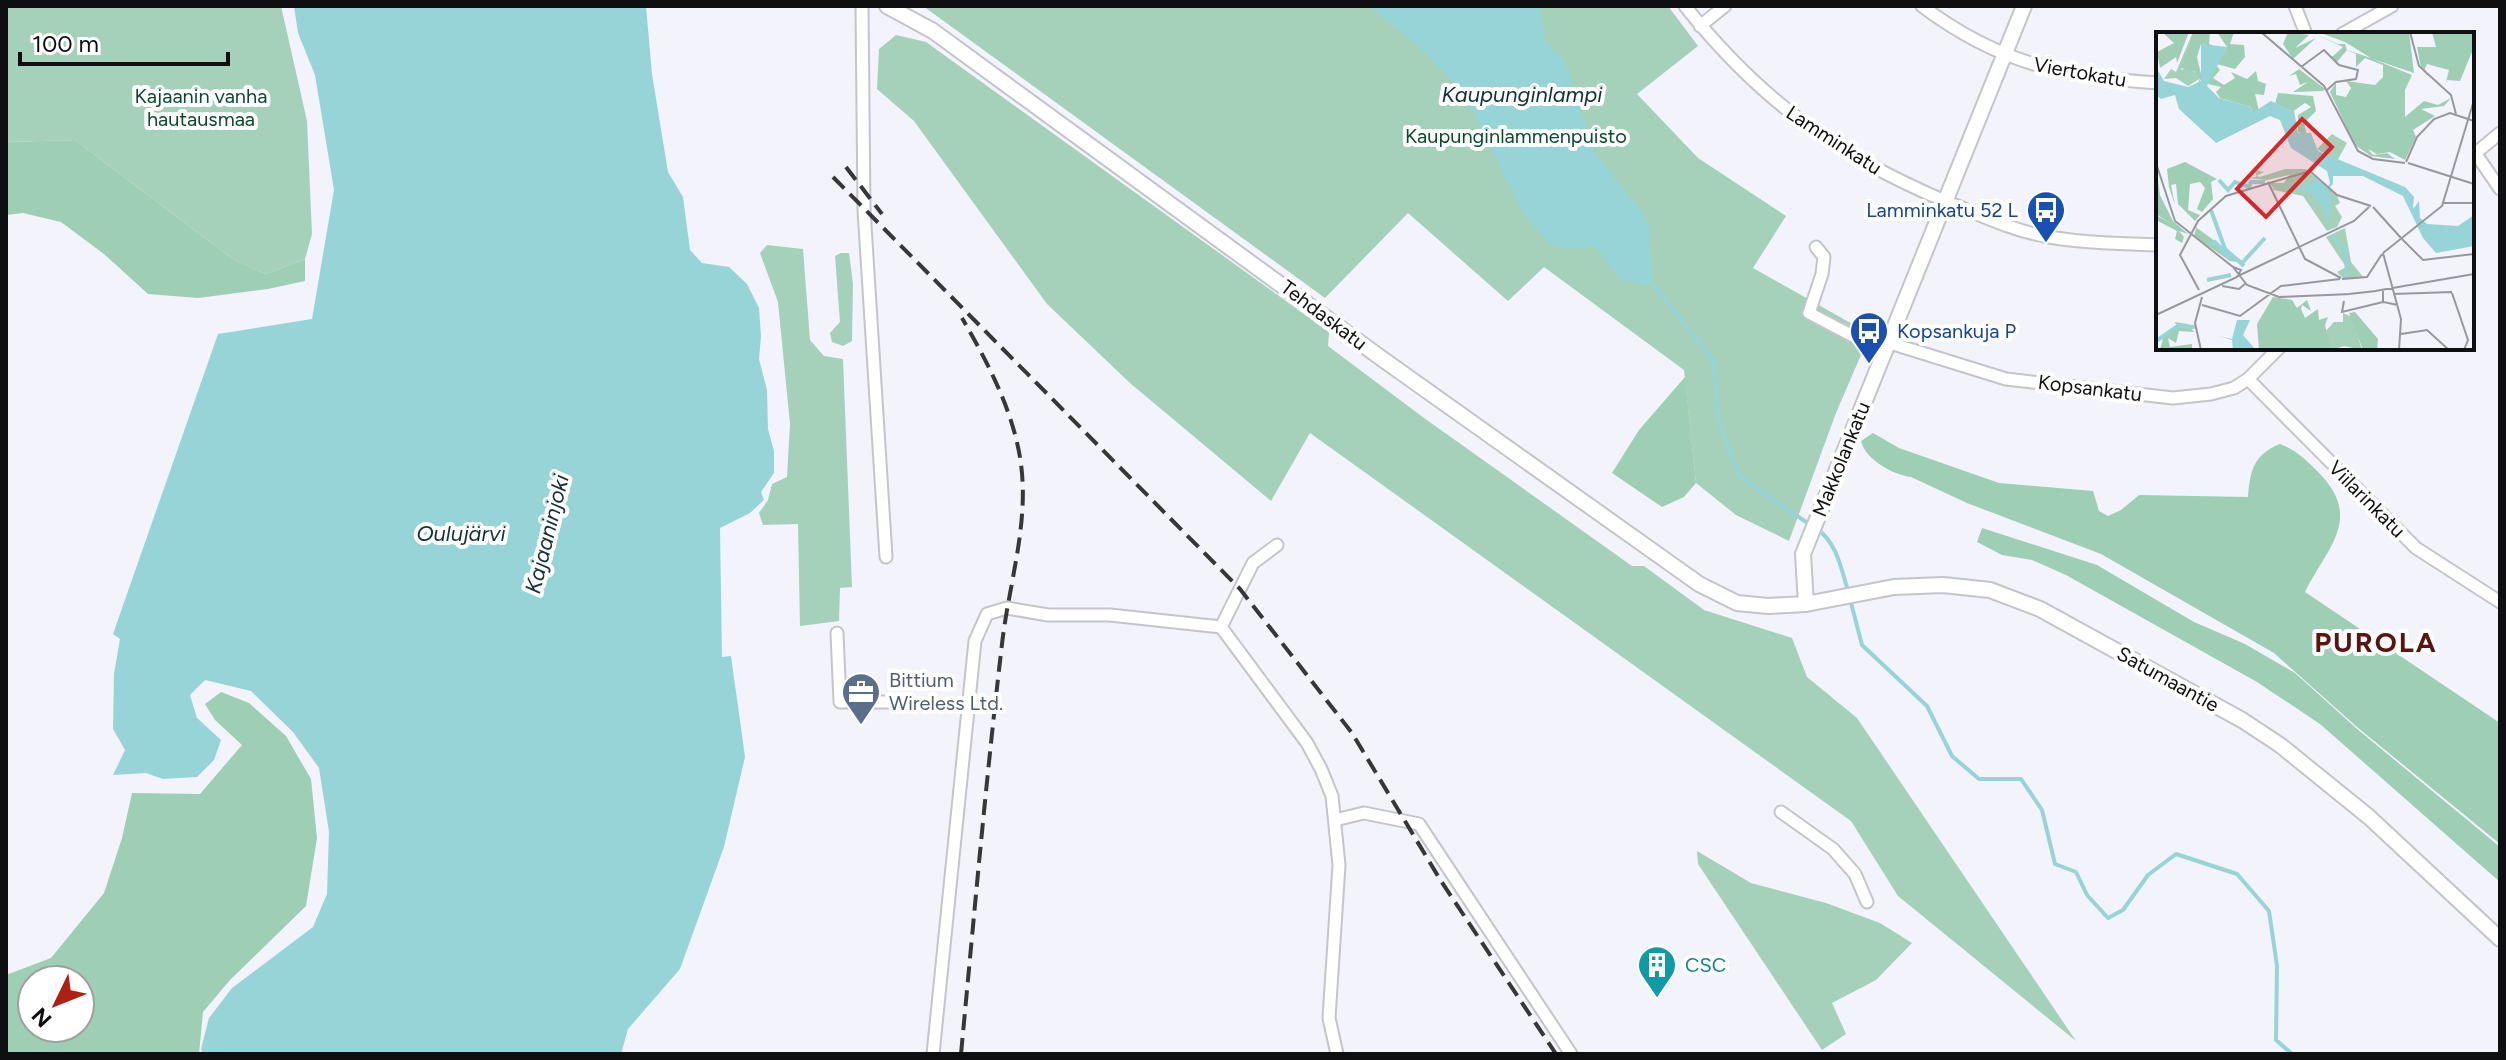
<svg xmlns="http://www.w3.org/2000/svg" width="2506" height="1060" viewBox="0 0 2506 1060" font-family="Figtree,sans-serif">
  <rect width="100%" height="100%" fill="#f2f3fb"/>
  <!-- green -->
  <path fill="#a5d0b9" d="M6 6H281L307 121 312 234 305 259 266 274 234 260 75 140 6 142Z
    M923 6H1668L1698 46 1637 94 1698 158 1786 216 1753 268 1870 334 1836 413 1789 541 1736 515 1696 483 1684 370 1544 267 1508 301 1408 213 1325 298Z
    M896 35 926 42 1329 332 1328 346 1424 418 1632 566H1644L1704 610 1792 638 1807 677 1857 718 2076 1041 1898 896 1851 821 1310 433 1271 501 1130 383 1047 304 914 121 877 89 879 49Z
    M767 245 803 249 810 340 824 356 843 359 852 587 840 588 839 621 800 626 798 524 763 525 759 513 768 500 772 484 787 477 790 424 778 302 760 253Z
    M841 253H849L853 284 852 341 843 346 832 342 830 333 840 322 835 256Z
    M1697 851 1751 883 1826 903 1880 923 1912 943 1876 980 1832 1003 1846 1034 1822 1050 1698 864Z"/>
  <!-- forest -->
  <path fill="#9eceb4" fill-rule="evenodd" d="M75 140 234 260 266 274 305 259V281L268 289 198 298 148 294 104 254 61 222 23 213 6 215V142Z
    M1685 377 1696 483 1684 497 1662 507 1612 473 1639 430Z
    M1873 433 1899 448 1999 483 2093 491 2099 511 2108 516 2121 510 2139 495 2248 497C2250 471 2253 455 2280 444 2298 451 2307 461 2320 474 2363 519 2327 548 2305 592L2500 723V844L2357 727 2274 653 2101 554 1967 503 1911 477C1893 475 1865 459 1861 441Z
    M1982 528 2097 565 2194 622 2245 644 2295 673 2356 728 2494 842 2500 847V882L2320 724 2257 682 2066 575 2032 560 2002 555 1977 542Z
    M221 692 249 703 286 736 311 779 317 838 306 906 230 980 203 1012 199 1054H6V975L51 958 104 893 122 838 132 793 200 794 242 745 215 720 205 704ZM80 980V1028H32V980Z"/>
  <!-- water -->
  <path fill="#97d4d8" d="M294 6H646L652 74 668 172 683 197 690 250 702 263 729 267 747 284 759 308 761 336 759 359 767 390 768 429 774 451V473L761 492 764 500 750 513 720 528 722 657 731 656 745 757 724 847 680 969 628 1029 621 1054H203L201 1049 209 1018 232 988 313 927 327 894 329 832 319 768 293 732 251 691 205 680 190 695 197 718 221 740 214 760 197 777 163 779 146 773 113 775 125 750 113 729 114 674 120 639 113 634 218 334 312 319 334 190 315 75 298 33Z
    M1368 6H1539L1545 41 1565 61 1595 153 1648 220 1653 285 1620 280 1596 247C1578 249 1557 252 1544 238 1512 205 1494 149 1472 110 1448 68 1405 35 1368 6Z"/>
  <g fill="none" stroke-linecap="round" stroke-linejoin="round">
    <!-- stream -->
    <path stroke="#97d4d8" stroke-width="4" d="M1653 285 1713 360 1719 424 1739 476 1809 524
      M1817 529C1837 543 1841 568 1848 591
      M1850 599 1862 645 1927 706 1952 756 1979 779H2021L2042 810 2055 864 2076 872 2087 895 2108 918 2123 910 2148 875 2176 854 2237 874 2269 911 2277 966 2276 1040 2292 1054"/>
    <!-- minor casing -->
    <g stroke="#c3c5cb" stroke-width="15">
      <path id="minor" d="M862 6 864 210 886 557
        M1685 6C1759 99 1836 155 1945 201 1978 214 2013 231 2049 237 2085 243 2122 244 2158 245
        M1922 6C1999 64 2064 77 2158 83
        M2295 6 2306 34
        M1700 26 1725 6
        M2342 34 2392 6
        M2476 154 2500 189
        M2472 156 2500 133
        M1816 247 1824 257 1822 274 1809 313 1885 353
        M1890 343 2006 379 2173 398 2211 394 2234 388 2248 379 2279 348
        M2248 379 2416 548 2500 602
        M1221 627 1307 743 1321 769 1332 796 1339 865 1329 1018 1337 1054
        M837 633 840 702H891
        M1781 812 1833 849 1855 874 1867 902
        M1335 820 1364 813 1419 824 1571 1054
        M933 1054 975 641 987 614 1007 608 1048 615H1110L1221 627 1253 563 1277 545"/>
    </g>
    <!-- tertiary casing -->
    <g stroke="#c3c5cb" stroke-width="18">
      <path id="tertiary" d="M887 6 933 31 1381 358 1699 584 1737 603 1768 606 1806 604 1894 587 1943 585 1990 590 2040 609 2242 720 2280 745 2369 817 2500 939
        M1806 604 1803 554 2024 6"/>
    </g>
    <!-- minor -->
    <use href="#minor" stroke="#fff" stroke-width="11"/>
    <!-- tertiary -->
    <use href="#tertiary" stroke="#fff" stroke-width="14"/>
    <!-- rail -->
    <path stroke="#37373a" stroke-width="4" stroke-dasharray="16 8" stroke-linecap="butt" d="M846 167 882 214
      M833 177 1240 589 1352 733 1441 881 1556 1054
      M961 1054C974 917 986 780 1002 644 1009 583 1029 525 1021 464 1014 412 988 363 962 318"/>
  </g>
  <!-- icons -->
  <defs>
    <g id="bus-pin" transform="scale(2)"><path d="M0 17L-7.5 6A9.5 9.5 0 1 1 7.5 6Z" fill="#1a4fb4" stroke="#fff"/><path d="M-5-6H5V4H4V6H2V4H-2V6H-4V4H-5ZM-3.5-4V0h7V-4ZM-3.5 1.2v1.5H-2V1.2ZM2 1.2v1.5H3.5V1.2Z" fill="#fff"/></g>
    <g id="office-pin" transform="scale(2)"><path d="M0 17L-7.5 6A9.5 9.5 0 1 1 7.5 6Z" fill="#5c6f8a" stroke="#fff"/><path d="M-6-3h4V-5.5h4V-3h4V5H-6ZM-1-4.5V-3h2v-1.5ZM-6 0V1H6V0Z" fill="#fff"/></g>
    <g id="building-pin" transform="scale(2)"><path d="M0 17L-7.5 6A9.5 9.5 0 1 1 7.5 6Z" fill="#0f9aa8" stroke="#fff"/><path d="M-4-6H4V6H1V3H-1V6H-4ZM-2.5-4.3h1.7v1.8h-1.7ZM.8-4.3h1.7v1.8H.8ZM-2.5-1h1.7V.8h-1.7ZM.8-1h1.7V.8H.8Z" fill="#fff"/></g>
  </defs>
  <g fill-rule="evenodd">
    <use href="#bus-pin" x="2046" y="210"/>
    <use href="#bus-pin" x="1869" y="331"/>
    <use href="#office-pin" x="861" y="692"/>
    <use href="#building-pin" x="1657" y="965"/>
  </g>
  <g text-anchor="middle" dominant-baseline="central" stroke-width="8" stroke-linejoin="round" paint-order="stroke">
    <!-- street labels -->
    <g font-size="20" fill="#0f0f11" stroke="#fff">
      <text transform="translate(2080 72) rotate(10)">Viertokatu</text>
      <text transform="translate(1834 140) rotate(33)">Lamminkatu</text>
      <text transform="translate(1324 315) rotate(37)">Tehdaskatu</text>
      <text transform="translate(2090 388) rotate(7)">Kopsankatu</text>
      <text transform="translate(1841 459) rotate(-68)">Makkolankatu</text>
      <text transform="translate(2367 499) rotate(45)">Viilarinkatu</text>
      <text transform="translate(2168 679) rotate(29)">Satumaantie</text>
    </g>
    <!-- park labels -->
    <g font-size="20" fill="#0b4830" stroke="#fff">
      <text x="201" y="96">Kajaanin vanha<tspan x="201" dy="23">hautausmaa</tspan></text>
      <text x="1516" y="136">Kaupunginlammenpuisto</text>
    </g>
    <!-- transit labels -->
    <g font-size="20" fill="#164399" stroke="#fff" text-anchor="end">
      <text x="2018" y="210">Lamminkatu 52 L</text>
      <text x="1897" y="331" text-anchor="start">Kopsankuja P</text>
    </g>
    <!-- service labels -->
    <g font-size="20" fill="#4e5e75" stroke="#fff" text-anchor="start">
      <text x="889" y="680">Bittium<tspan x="889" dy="23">Wireless Ltd.</tspan></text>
    </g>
    <!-- culture labels -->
    <g font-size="20" fill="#0d838f" stroke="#fff" text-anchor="start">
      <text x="1685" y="965">CSC</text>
    </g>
    <!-- water labels -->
    <g font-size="22" font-style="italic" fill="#123134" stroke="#fff">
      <text x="1522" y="94">Kaupunginlampi</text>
      <text x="461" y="533">Oulujärvi</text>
      <text transform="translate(547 534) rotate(-76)">Kajaaninjoki</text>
    </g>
    <!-- district labels -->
    <g font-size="28" font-weight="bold" letter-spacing="2" fill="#59150e" stroke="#fff">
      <text x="2376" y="642">PUROLA</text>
    </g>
  </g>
  <!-- overview -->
  <g transform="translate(2156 32)">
    <rect width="318" height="318" fill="#f2f3fb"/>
    <path d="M37 0 25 38 33 35 45 46 32 54 20 46 8 47 15 37 20 40ZM176 102 191 111 181 129 161 117ZM129 137H150L181 164 184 171 179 174 186 185 181 195 171 199 147 164 118 158 114 151H128L133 143 111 148 92 146 100 145 99 138 108 140 100 144 104 145ZM189 196 195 230 208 246H187L181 240 190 235 170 205ZM187 281 196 285 206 318 188 314 175 318 169 300 178 290H187Z" fill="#a5d0b9"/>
    <path d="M6 0H33L21 31 20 25 4 36 1 20 18 11ZM37 0H54L53 12 63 16 45 12 41 25 46 46 42 52 44 46 38 39 25 36ZM61 0H78L74 12 88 13 89 25 79 37 61 32 71 15ZM132 0 153 3 139 16 160 6 137 27 127 12ZM162 0H253L258 41 217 27 256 43 249 58V85L268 69 282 73 295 66 288 74 265 77 279 84 257 98 260 105 249 128 234 120 221 122 212 117 217 123 231 121 239 127 215 124 199 113 174 60 180 51V63L190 65 195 56 190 49 219 53 227 45V33L209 26 200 35V22L191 18 181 30 176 25 187 15 157 1 182 12H189L191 18 215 26 189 10ZM276 0H318V15L304 49 291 48 289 54 293 38 271 32 268 39 286 53 270 42 265 36 261 15H280ZM60 33 64 38 57 46 68 53 79 46 75 40 91 47 100 39 102 49 110 52 108 63 99 62 103 79 96 81 95 75 64 66 60 60 65 55 52 52ZM143 37 169 57 167 59 137 60 152 50 144 53 140 42 133 44ZM122 61 157 64 160 79 148 91 151 103 142 100V83L155 75 149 71 136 80 119 72ZM29 130 61 147 55 150 57 167 46 180 41 177 49 156 44 150 34 152 32 178 44 183 39 189 22 172 20 152 15 153 19 173 13 155 11 137ZM0 133 4 163 17 189 32 202 23 199 28 205 26 211 19 207 21 199 0 188V183L16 192 0 182ZM41 193V196L89 231 74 229 38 204ZM117 265 136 268 141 276 151 268 155 279 146 273 145 277 149 286 162 277 163 288 172 285 169 293 175 318H103L101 292ZM199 280 222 307 221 318H207L193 281ZM18 290 32 292 38 300 23 299 20 311 12 306 14 315 36 312V318H4L7 306 22 294Z" fill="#9eceb4"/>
    <path d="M45 12 71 15 51 54 63 66 95 75 96 81 115 69 138 79 142 101H155L162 119 249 155 258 165 257 177 263 169 264 186 271 192 302 194 318 183V214L280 221 267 206 247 164 207 144H177V152L172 157 176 169 172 195 167 174 153 160 125 154H153L161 148 171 156 174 151 171 139 135 116 124 88 114 84 60 111 23 77 19 63 5 67 0 63V35L8 49 32 55 45 49ZM81 288H94L87 303 100 318H77L76 308 63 304 76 307Z" fill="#97d4d8"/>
    <path fill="none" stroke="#97d4d8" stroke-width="4" d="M63 148 72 158 79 150 93 155 95 150H109M55 178 69 217 88 234M176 204 190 218 191 245M53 213 59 210 75 228M87 230 109 206M51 248 75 243M0 309 22 294 39 295"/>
    <path fill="none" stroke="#97989d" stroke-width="2" d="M105 0 168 54 202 119 217 127 249 131M254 0 263 34 295 63 300 82M145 35 168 18 183 33 202 38 200 47 180 50 171 58M250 130 261 105 278 87 294 81 318 89M0 131 19 189 77 235M252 131 318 152M112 150 149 227 185 246M286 171H318M217 175 245 206M245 206 267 228 318 222M227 221 286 174 318 68M227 221 245 287 243 318M77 235 91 253 123 265 195 262M82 244 198 189 213 175M186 247 211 245 226 222M66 254 83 257 89 252M43 258 24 223 42 189 70 164 154 139 181 163 215 174M219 259 318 242M227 259V270L242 273M296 261 312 308 308 318M193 262 220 259M237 262 296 260M188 269 186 280 227 270M46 273 84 284 125 254 184 247M0 283 81 245 85 238 77 235M245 302 271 298 293 318M45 318 39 291 46 265"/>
    <path fill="#d62828" fill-opacity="0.15" stroke="#d62828" stroke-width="4" d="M146 87 176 115 110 185 81 157Z"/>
    <rect width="318" height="318" fill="none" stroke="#0f0f11" stroke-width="4"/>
  </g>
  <!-- border -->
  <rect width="2506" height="1060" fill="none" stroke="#0f0f11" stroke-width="16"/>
  <!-- north arrow -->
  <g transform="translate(56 1004) rotate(227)"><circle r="38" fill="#ffffff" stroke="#9f9fa0" stroke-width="2"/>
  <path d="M0-6L14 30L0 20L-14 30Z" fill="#af1f14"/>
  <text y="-12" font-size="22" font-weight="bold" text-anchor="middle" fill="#0f0f11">N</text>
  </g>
  <!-- scale -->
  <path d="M20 52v12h208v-12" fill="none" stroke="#0f0f11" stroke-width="4"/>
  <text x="32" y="52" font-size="24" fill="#0f0f11" stroke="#ffffff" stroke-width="6" paint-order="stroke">100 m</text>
</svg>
